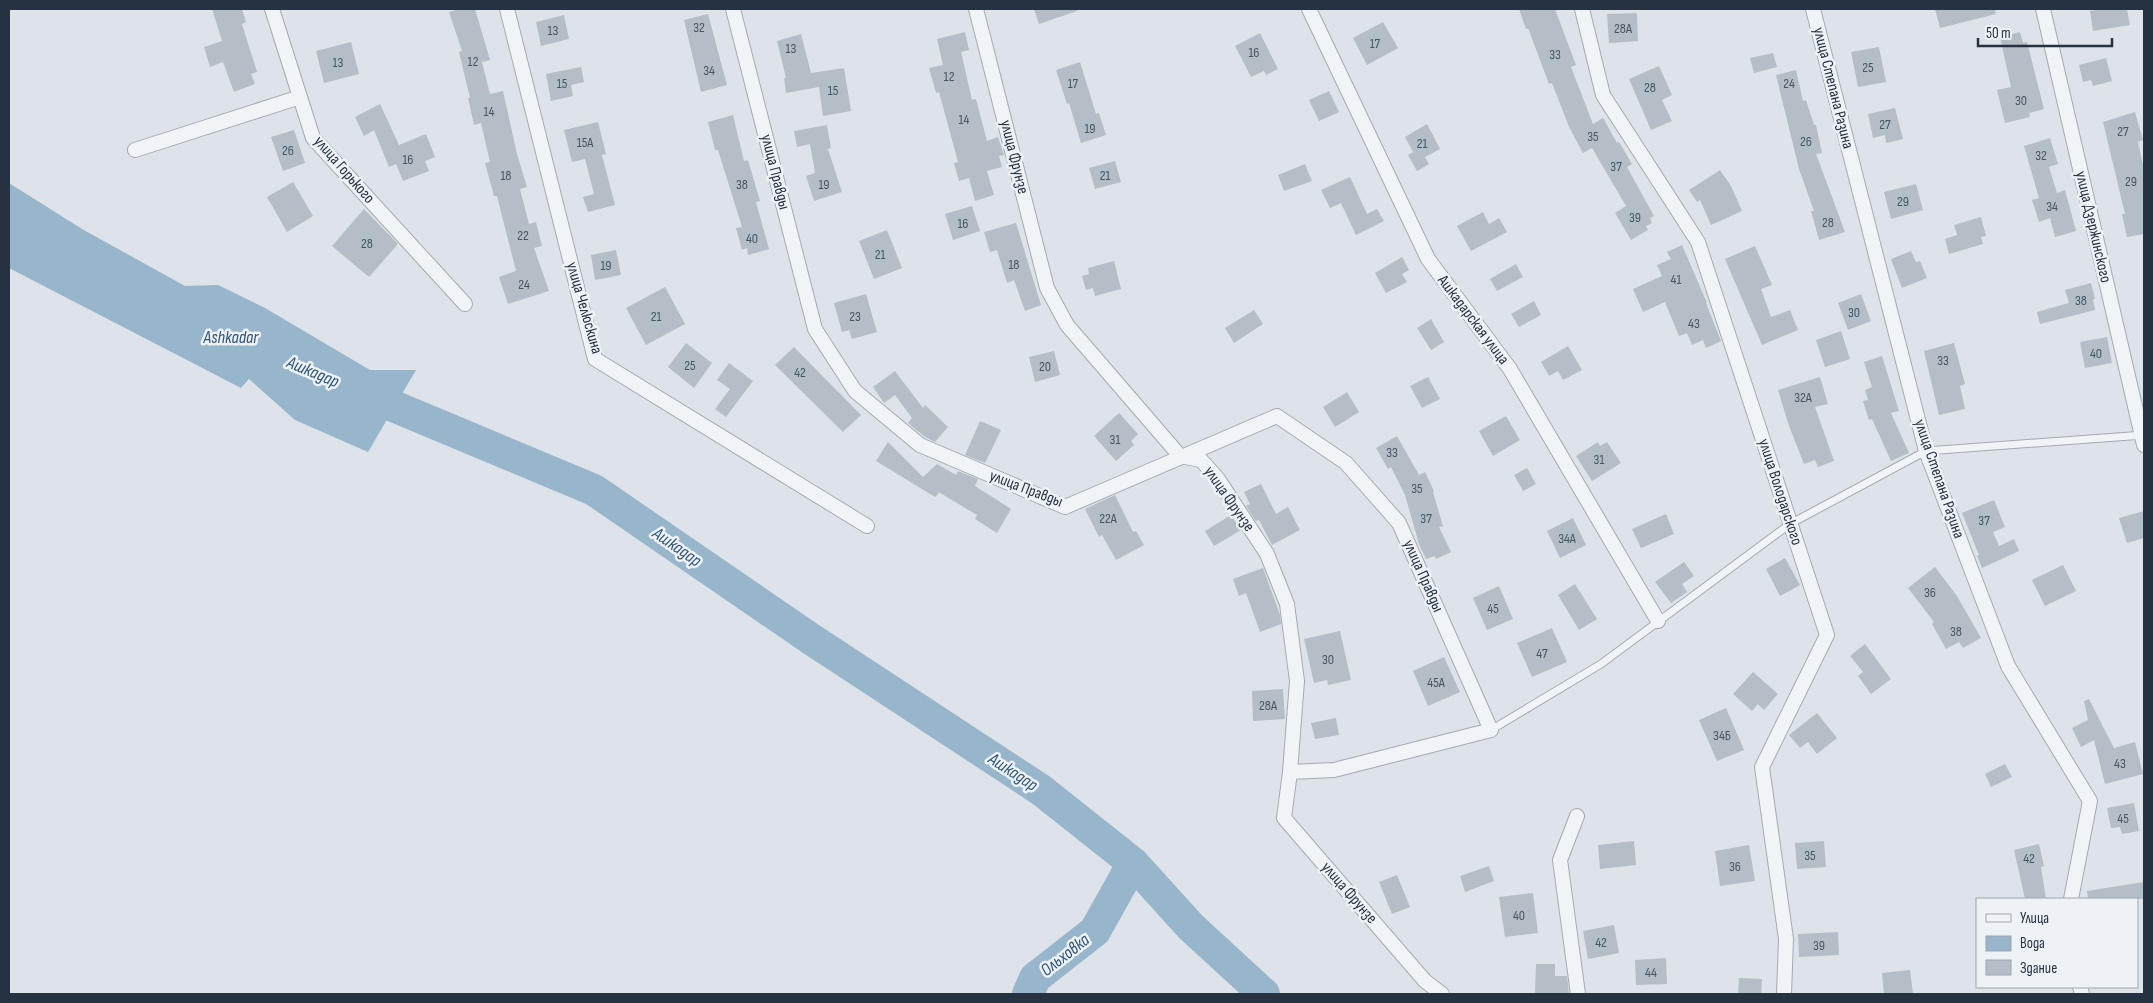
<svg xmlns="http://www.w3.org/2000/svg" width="2153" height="1003" viewBox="0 0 2153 1003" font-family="'Sofia Sans Condensed',sans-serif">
  <rect width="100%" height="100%" fill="#dee3e9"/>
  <!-- water -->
  <path fill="#97b5cb" d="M9 183 82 229 185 286 218 285 265 308 370 370H416L368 452 295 420 249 379 241 388 9 268Z"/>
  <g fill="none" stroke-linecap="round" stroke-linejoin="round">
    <!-- river -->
    <path stroke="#97b5cb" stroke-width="32" d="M355 390 594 490 811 639 1041 790 1133 863 1191 927 1264 994
      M1028 994 1035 978 1095 931 1133 863"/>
  </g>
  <!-- building -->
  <path fill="#b5bdc6" d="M212 9H242L246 22 242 24 257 72 251 74 255 84 234 92 223 62 210 67 204 47 222 41Z
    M459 9H475L490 60 482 62 490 94 503 91 517 154 527 187 520 189 529 224 536 222 542 246 534 248 549 291 508 304 499 277 516 271 497 196H494L485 163 490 162 481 123 474 125 468 98H470L459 52 462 51 449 12Z
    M1034 9H1077V11L1039 24Z
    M1519 9H1555L1576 65 1571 67 1593 124 1603 118 1617 143 1619 142 1632 164 1627 167 1654 216 1650 218 1652 223 1646 226 1648 230 1631 240 1615 213 1626 206 1592 148 1583 153 1569 127 1552 83 1549 84 1528 28 1526 29Z
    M1935 9H1995L1996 14 1940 28Z
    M2101 9H2127L2130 25 2093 31 2090 11Z
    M1637 13 1638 41 1609 43 1607 14Z
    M708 14 727 85 701 92 684 20Z
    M564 15 569 39 541 46 536 22Z
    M1383 22 1398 48 1367 65 1353 38Z
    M965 32 969 50 961 52 972 100 976 99 987 141 998 137 1004 155 999 156 1002 167 987 171 994 195 975 201 969 178 959 181 954 163 958 162 939 92 936 93 929 68 943 65 937 39Z
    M2020 32 2023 43 2027 42 2044 109 2029 113 2030 117 2005 123 1997 90 2011 87 2000 37Z
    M1260 33 1278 69 1266 75 1264 71 1251 77 1235 46Z
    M801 34 811 73 844 68 851 111 823 116 819 87 786 93 784 78H786L777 41Z
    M351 42 359 74 324 83 316 51Z
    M1879 47 1886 82 1858 87 1851 52Z
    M1773 53 1777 67 1754 73 1750 58Z
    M2106 58 2112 81 2093 86 2091 80 2083 82 2079 65Z
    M1080 62 1096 114 1099 113 1106 135 1081 143 1069 103 1067 104 1056 70Z
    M1659 66 1672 95 1662 100 1672 121 1651 130 1629 79Z
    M581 67 584 82 571 85 573 96 551 101 546 74Z
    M1796 70 1803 101 1806 100 1814 125H1816L1822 153 1816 154 1845 232 1819 240 1811 211H1814L1799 169 1776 75Z
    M1329 91 1339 112 1319 121 1309 100Z
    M380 104 399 145 426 134 435 157 425 161 429 171 403 181 396 164 389 167 374 130 364 136 355 117Z
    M1895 108 1903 139 1886 143 1885 135 1873 138 1868 114Z
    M2135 112 2143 140 2138 142 2144 170V234L2127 237 2122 214H2125L2103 122Z
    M733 115 744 161 748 160 760 201 756 202 769 249 748 255 747 248 742 250 736 228 742 227 718 150H715L708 122Z
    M598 122 606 154 602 155 615 205 588 212 583 197 594 194 585 159 572 162 564 130Z
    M1427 124 1440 149 1425 157 1429 164 1417 171 1408 155 1413 152 1405 137Z
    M827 125 831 148 828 149 842 192 814 201 806 176 815 173 810 144 797 147 794 131Z
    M294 130 305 163 283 171 271 137Z
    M2050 138 2058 164 2049 167 2057 193 2065 190 2076 231 2055 237 2050 218 2039 222 2032 200 2039 198 2024 146Z
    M1115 161 1121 182 1095 189 1089 168Z
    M1305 164 1312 181 1284 191 1278 175Z
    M1720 170 1731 186 1742 211 1711 225 1700 200 1697 202 1689 190Z
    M1350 177 1367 214 1377 209 1384 221 1356 235 1341 203 1330 208 1321 190Z
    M293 182 313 216 287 232 267 197Z
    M1916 184 1923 210 1891 219 1884 192Z
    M972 206 980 231 953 240 945 214Z
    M364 209 398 244 369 277 332 246Z
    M1483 212 1489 224 1499 218 1507 232 1471 251 1457 226Z
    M1981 217 1986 236 1981 237 1983 244 1949 254 1945 239 1957 235 1954 225Z
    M1016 223 1041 305 1025 311 1014 280 1007 283 997 250 990 252 984 232Z
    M887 230 902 268 874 279 859 241Z
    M1682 245 1707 303H1706L1721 341 1706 348 1703 340 1692 345 1687 333 1679 336 1665 302 1643 312 1633 289 1662 276 1657 265 1671 259 1667 252Z
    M1755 246 1772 285 1761 289 1771 317 1790 310 1798 330 1762 345 1725 259Z
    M616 250 621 275 595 280 591 255Z
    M1911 251 1916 262 1920 261 1927 278 1902 288 1891 259Z
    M1402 257 1409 270 1402 274 1407 282 1386 293 1375 273Z
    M1114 261 1121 289 1095 296 1093 288 1086 290 1082 276 1089 274 1088 268Z
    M1516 264 1523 277 1497 291 1490 279Z
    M2091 283 2095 299 2093 300 2095 310 2040 324 2037 312 2069 303 2065 290Z
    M665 287 685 324 646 345 626 308Z
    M866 294 877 332 852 339 849 330 842 332 834 303Z
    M1861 294 1871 321 1848 330 1838 303Z
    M1534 301 1541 315 1519 327 1511 314Z
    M1254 310 1263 324 1234 343 1225 328Z
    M1431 319 1444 342 1431 350 1417 328Z
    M1841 331 1850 359 1825 367 1816 340Z
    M2107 337 2112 363 2085 368 2080 342Z
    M686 343 712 363 694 388 668 367Z
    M1954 343 1965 384 1960 386 1965 409 1939 415 1924 351Z
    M1568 346 1582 370 1563 380 1558 371 1549 376 1541 362Z
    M794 347 861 415 843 432 775 365Z
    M1054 351 1060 375 1035 382 1029 357Z
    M1882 356 1899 411 1891 413 1909 453 1891 461 1872 419 1869 420 1863 401 1868 400 1865 390 1872 387 1864 362Z
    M729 363 753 381 726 417 715 409 730 389 717 380Z
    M895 371 923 408 925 405 948 427 935 442 925 437 908 423 912 418 895 395 884 403 873 387Z
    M1428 377 1440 399 1422 408 1410 386Z
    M1820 377 1828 404 1815 407 1834 461 1818 467 1815 460 1804 464 1789 426 1778 390Z
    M1347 392 1359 412 1335 427 1323 407Z
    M1119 413 1138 434 1131 441 1134 445 1116 461 1094 436Z
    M1506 416 1520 440 1493 456 1479 431Z
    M980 421 1001 430 985 463 965 455Z
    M1397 436 1419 475 1425 472 1434 491 1433 492 1443 526 1439 527 1451 552 1436 559 1435 556 1426 559 1419 544 1405 495 1391 467 1388 469 1376 448Z
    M888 442 923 477 937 464 956 475 958 471 978 479 975 486 1011 509 997 533 975 519 977 515 937 491 939 493 935 497 876 461Z
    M1598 442 1600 446 1607 442 1621 463 1592 481 1576 456Z
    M1527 468 1536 484 1523 491 1514 475Z
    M1261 484 1276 514 1288 507 1300 530 1272 545 1259 520 1256 521 1246 506 1250 504 1244 492Z
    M1115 495 1133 532 1136 531 1144 545 1116 560 1102 535 1099 537 1085 509Z
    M1994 500 2005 527 1993 532 1999 546 2014 539 2019 551 1982 568 1977 556 1979 555 1962 513Z
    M2144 511V538L2127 543 2119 518Z
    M1666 514 1674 534 1641 548 1632 529Z
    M1231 515 1241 530 1214 546 1205 531Z
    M1573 518 1586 545 1560 558 1547 531Z
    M1785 558 1800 585 1780 596 1766 569Z
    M1684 562 1694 576 1682 584 1687 592 1671 603 1655 582Z
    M2063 565 2076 591 2045 606 2032 580Z
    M1935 567 1957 596 1981 638 1963 648 1959 642 1946 649 1932 624 1934 622 1908 588Z
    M1263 568 1280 615 1281 624 1260 632 1246 593 1239 596 1233 579Z
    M1575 584 1597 619 1579 630 1558 595Z
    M1499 586 1513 619 1487 630 1473 598Z
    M1552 628 1567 662 1532 677 1517 643Z
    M1340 631 1351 680 1328 685 1327 680 1314 683 1304 639Z
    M1865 644 1891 679 1871 694 1858 676 1863 672 1850 656Z
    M1444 657 1460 692 1428 706 1413 671Z
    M1753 672 1778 694 1764 710 1758 704 1752 711 1733 694Z
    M1283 689 1285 719 1253 721 1252 691Z
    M2089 699 2114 748 2135 742 2143 774 2105 784 2094 740 2081 747 2072 728 2088 720 2084 701Z
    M1726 708 1744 750 1717 761 1699 720Z
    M1817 713 1837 738 1817 754 1808 742 1800 748 1789 735Z
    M1336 718 1339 735 1315 739 1311 723Z
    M2005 764 2012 777 1991 787 1985 774Z
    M2134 803 2139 831 2122 834 2120 827 2111 828 2107 808Z
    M1634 841 1636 865 1600 869 1598 845Z
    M1824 841 1826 867 1797 869 1795 843Z
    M2039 844 2044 866 2041 867 2046 899H2025L2014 850Z
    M1749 845 1755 881 1720 886 1715 851Z
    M1489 866 1494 881 1465 892 1460 876Z
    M1397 875 1410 907 1392 914 1379 882Z
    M2144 882V899H2088L2087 891Z
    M1533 893 1538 933 1505 937 1499 897Z
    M1614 925 1619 953 1588 959 1583 931Z
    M1838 932 1839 955 1799 957 1798 934Z
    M1666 958 1667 984 1636 985 1635 960Z
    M1536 964H1555V976H1567L1569 994H1535Z
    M1910 970 1913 994H1884L1882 973Z
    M1739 978 1762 979 1761 994H1738Z"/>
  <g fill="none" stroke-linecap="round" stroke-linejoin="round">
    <!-- service casing -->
    <g stroke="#a3aab3" stroke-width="9">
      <path id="service" d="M1491 730 1601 664 1790 524 1926 451 2144 435"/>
    </g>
    <!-- minor casing -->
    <g stroke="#a3aab3" stroke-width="16">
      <path id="minor" d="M272 9 313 138 465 304
        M507 9 595 359 867 526
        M733 9 815 329 855 391 920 445 1065 507 1277 416 1346 463 1399 523 1491 730 1334 770 1290 772
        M976 9 1047 288 1067 325 1180 456 1201 460 1218 479 1267 554 1287 604 1297 681 1290 772 1284 818 1425 981 1442 994
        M1309 9 1428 259 1510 369 1658 621
        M1582 9 1603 95 1698 242 1827 635 1762 767 1786 939 1784 994
        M1813 9 1926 451 2008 666 2090 801 2071 899
        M2043 9 2144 445
        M135 150 300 97
        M1577 816 1560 860 1578 994
        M2080 987 2082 994"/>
    </g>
    <!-- service -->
    <use href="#service" stroke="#f1f4f7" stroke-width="7"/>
    <!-- minor -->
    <use href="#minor" stroke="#f1f4f7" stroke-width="14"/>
  </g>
  <g text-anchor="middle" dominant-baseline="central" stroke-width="5" stroke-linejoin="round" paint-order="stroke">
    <!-- number labels -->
    <g font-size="14" fill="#4a5562">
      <text x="699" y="27">32</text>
      <text x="1623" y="28">28А</text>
      <text x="553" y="30">13</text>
      <text x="1375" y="43">17</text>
      <text x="791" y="48">13</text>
      <text x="1254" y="52">16</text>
      <text x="1555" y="54">33</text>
      <text x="473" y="61">12</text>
      <text x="338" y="62">13</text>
      <text x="1868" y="67">25</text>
      <text x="709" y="70">34</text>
      <text x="949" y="76">12</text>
      <text x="562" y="83">15</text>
      <text x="1073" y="83">17</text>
      <text x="1789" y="83">24</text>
      <text x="1650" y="87">28</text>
      <text x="833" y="90">15</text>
      <text x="2021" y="100">30</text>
      <text x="489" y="111">14</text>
      <text x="964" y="119">14</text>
      <text x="1885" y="124">27</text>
      <text x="1090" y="128">19</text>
      <text x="2123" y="131">27</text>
      <text x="1593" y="136">35</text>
      <text x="1806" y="141">26</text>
      <text x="585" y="142">15А</text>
      <text x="1422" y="143">21</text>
      <text x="288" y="150">26</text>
      <text x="2041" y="155">32</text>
      <text x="408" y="159">16</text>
      <text x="1616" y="166">37</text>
      <text x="506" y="175">18</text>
      <text x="1105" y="175">21</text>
      <text x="2131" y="181">29</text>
      <text x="742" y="184">38</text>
      <text x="824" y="184">19</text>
      <text x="1903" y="201">29</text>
      <text x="2052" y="206">34</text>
      <text x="1635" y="217">39</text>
      <text x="1828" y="222">28</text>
      <text x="963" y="223">16</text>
      <text x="523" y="235">22</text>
      <text x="752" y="238">40</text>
      <text x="367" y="243">28</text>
      <text x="880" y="254">21</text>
      <text x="1014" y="264">18</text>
      <text x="606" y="265">19</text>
      <text x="1676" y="279">41</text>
      <text x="524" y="284">24</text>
      <text x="2081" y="300">38</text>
      <text x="1854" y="312">30</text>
      <text x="656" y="316">21</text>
      <text x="855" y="316">23</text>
      <text x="1694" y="323">43</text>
      <text x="2096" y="353">40</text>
      <text x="1943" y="360">33</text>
      <text x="690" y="365">25</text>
      <text x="1045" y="366">20</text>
      <text x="800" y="372">42</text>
      <text x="1803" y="397">32А</text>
      <text x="1115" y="439">31</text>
      <text x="1392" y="452">33</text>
      <text x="1599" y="459">31</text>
      <text x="1417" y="488">35</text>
      <text x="1108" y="518">22А</text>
      <text x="1426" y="518">37</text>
      <text x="1984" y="520">37</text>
      <text x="1567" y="538">34А</text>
      <text x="1930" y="592">36</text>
      <text x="1493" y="608">45</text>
      <text x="1956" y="631">38</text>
      <text x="1542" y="653">47</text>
      <text x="1328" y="659">30</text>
      <text x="1436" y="682">45А</text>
      <text x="1268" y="705">28А</text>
      <text x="1722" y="735">34Б</text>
      <text x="2120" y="763">43</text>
      <text x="2123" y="818">45</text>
      <text x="1810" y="855">35</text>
      <text x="2029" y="858">42</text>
      <text x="1735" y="866">36</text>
      <text x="1519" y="915">40</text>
      <text x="1601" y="942">42</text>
      <text x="1819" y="945">39</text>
      <text x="1651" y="972">44</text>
    </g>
    <!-- street labels -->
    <g font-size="16" fill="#263241" stroke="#eef2f6">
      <text transform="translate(1833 88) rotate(76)">улица Степана Разина</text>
      <text transform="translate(1014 157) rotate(76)">улица Фрунзе</text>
      <text transform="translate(344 170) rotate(49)">улица Горького</text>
      <text transform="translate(775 172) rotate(76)">улица Правды</text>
      <text transform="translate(2093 227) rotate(77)">улица Дзержинского</text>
      <text transform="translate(584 308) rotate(74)">улица Челюскина</text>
      <text transform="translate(1473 320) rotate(53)">Ашкадарская улица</text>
      <text transform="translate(1939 479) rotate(71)">улица Степана Разина</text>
      <text transform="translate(1026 489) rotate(21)">улица Правды</text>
      <text transform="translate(1780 492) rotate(72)">улица Володарского</text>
      <text transform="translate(1229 499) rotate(55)">улица Фрунзе</text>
      <text transform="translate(1423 576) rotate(66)">улица Правды</text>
      <text transform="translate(1349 893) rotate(49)">улица Фрунзе</text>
    </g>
    <!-- water labels -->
    <g font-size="18" font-style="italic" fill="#2e5577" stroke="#eef2f6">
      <text x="231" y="337">Ashkadar</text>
      <text transform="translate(313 372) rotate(23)">Ашкадар</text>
      <text transform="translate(677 547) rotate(35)">Ашкадар</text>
      <text transform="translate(1013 772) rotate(33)">Ашкадар</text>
      <text transform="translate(1065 955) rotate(-38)">Ольховка</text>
    </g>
  </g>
  <!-- border -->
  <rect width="2153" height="1003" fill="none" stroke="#263241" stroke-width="20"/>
  <!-- legend -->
  <rect x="1976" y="898" width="162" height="90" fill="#eef2f6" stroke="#9ea5ae"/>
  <rect x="1986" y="914" width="25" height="8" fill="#f1f4f7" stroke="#9ea5ae"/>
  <text x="2020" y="923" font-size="15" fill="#263241">Улица</text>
  <rect x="1986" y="936" width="25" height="15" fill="#97b5cb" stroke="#9ea5ae"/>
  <text x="2020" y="948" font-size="15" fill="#263241">Вода</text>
  <rect x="1986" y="960" width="25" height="15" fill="#b5bdc6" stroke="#9ea5ae"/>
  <text x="2020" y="973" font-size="15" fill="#263241">Здание</text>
  <!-- scale -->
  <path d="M1978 38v8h134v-8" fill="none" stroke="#263241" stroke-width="2.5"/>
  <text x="1986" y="38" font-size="15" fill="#263241" stroke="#eef2f6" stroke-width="4" paint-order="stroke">50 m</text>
</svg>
